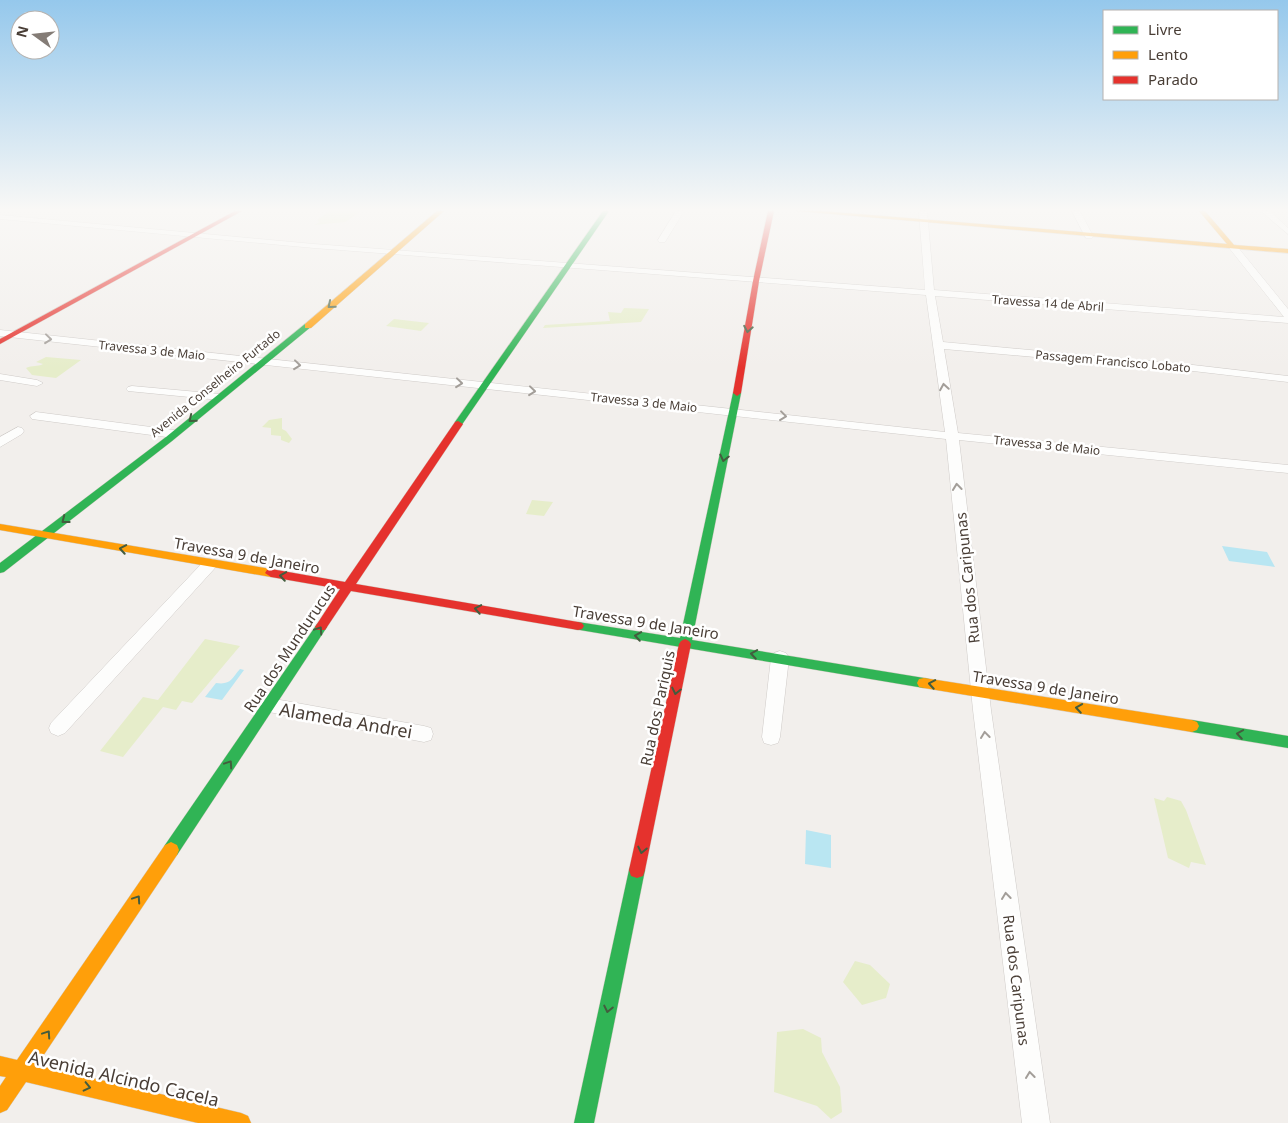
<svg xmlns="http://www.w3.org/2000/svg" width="1288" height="1123" viewBox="0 0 1288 1123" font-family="'Noto Sans',sans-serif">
  <rect width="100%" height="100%" fill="#f2efec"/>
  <!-- green -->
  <path fill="#e6edca" d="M330 211H362L345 222 314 225 320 222 317 220Z
    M624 308 649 309 641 322 543 328 545 325 610 321 608 312 621 313Z
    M394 319 429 323 421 331 386 326Z
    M46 357 81 360 56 378 32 375 26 368C33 365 37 367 43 364L36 362Z
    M282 418V429L286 431 292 439 289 443 281 440V436L271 435V428L262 427 269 420Z
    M532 500 553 502 544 516 526 514Z
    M205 639 240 646 192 703 182 701 176 710 163 707 123 757 100 751 143 697 158 700Z
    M1167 797 1181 801 1186 810 1206 865 1191 862 1189 868 1168 858 1154 798 1164 801Z
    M855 961 870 965 890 984 886 998 862 1005 843 982Z
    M803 1029 821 1038 822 1052 840 1087 842 1112 831 1119 817 1106 774 1092 777 1032Z"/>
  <!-- water -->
  <path fill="#b9e6f2" d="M1222 546 1267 552 1275 567 1229 561Z
    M240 669 244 670 222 700 205 697 216 683C231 685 231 679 240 669Z
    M806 830 831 835V868L805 864Z"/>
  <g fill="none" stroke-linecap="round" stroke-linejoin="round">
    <!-- street casing -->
    <g stroke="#cfcbc8" stroke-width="1">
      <path id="street" d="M676 211H684L665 242H659L658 240Z
        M919 211H927L934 290 1284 317 1230 249 1229 247 1233 245H1236L1288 309V323L935 296 943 342 1193 365 1288 376V382L1193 371 944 349 958 433 1288 465V473L959 440 991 710 1050 1123H1022L973 710 946 439 0 336V330L945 432 926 295 314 248 0 219V215L314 244 925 290Z
        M1072 211H1080L1093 236 1092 238H1086Z
        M1261 211H1270L1288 228V234Z
        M0 374 37 380 43 383 37 386 0 380Z
        M132 386 220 394 226 397 220 400 128 391 126 389 128 387Z
        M36 412 174 430 180 434 174 438 32 419 30 416Z
        M18 427 22 428 24 431 22 434 0 447V437Z
        M210 559 215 560 218 564 215 568 65 733 58 736 51 733 49 728 51 723 205 560Z
        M780 651 786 653 789 658 780 737 778 743 771 745 764 743 762 737 771 658 774 653Z
        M269 698 424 726 431 728 433 734 431 740 424 742 269 712 263 710 260 705 263 700Z"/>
    </g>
    <!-- fast casing -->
    <g stroke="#d3ccc3" stroke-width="1">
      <path id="fast" d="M603 211H609L461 426H455V422Z
        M305 324 312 326 172 441 4 572 0 573V563L166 437Z
        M737 390 741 393 692 640 924 678 929 679 931 683 929 687 924 688 574 629 572 626 574 623 578 622 680 638 733 393Z
        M321 622 325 624 327 627 325 630 177 855 171 858 165 855 163 850 165 845 317 624Z
        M1192 720 1288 736V748L1192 732 1187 730 1185 726 1187 722Z
        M637 862 643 864 645 870 594 1123H574L629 870 631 864Z"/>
    </g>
    <!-- slow casing -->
    <g stroke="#d3ccc3" stroke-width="1">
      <path id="slow" d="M437 211H444L311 328H305V324Z
        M797 211H822L1227 244 1199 211H1205L1234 245 1288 249V253Z
        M0 524 271 569 277 573 271 577 0 530Z
        M924 678 1192 720 1197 722 1199 726 1197 730 1192 732 924 688 919 687 917 683 919 679Z
        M171 842 177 845 179 850 177 855 37 1065 241 1113 248 1116 251 1123H198L26 1082 7 1110 0 1113V1086L6 1077 0 1076V1056L17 1060 165 845Z"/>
    </g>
    <!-- jam casing -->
    <g stroke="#d3ccc3" stroke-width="1">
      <path id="jam" d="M235 211H242L0 344V339Z
        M768 211H774L759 281 741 393 737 396 733 393 753 281Z
        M458 421 463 424 356 584 578 622 582 623 584 626 582 629 578 630 351 591 325 630H317L315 627 317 624 340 589 271 577 265 573 267 570 271 569 345 582 455 422Z
        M685 639 689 641 691 644 645 870 643 876 637 878 631 876 629 870 679 644 681 641Z"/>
    </g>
    <!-- street -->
    <use href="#street" fill="#fdfdfc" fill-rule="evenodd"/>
    <!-- fast -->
    <use href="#fast" fill="#30b455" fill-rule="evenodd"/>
    <!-- slow -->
    <use href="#slow" fill="#ff9f0a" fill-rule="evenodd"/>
    <!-- jam -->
    <use href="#jam" fill="#e5322d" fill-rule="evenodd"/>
  </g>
  <!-- one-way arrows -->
  <defs><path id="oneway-chevron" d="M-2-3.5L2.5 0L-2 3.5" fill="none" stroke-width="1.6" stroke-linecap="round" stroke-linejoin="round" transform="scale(1.25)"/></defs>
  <g stroke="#435c3e">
    <use href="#oneway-chevron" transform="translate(331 305) rotate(140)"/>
    <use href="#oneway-chevron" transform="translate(748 329) rotate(100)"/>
    <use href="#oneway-chevron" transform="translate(192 419) rotate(141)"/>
    <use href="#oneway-chevron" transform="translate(724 458) rotate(103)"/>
    <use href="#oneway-chevron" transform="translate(65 520) rotate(142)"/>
    <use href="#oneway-chevron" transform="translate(123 549) rotate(-170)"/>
    <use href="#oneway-chevron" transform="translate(283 576) rotate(-171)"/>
    <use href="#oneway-chevron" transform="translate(478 609) rotate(-170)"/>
    <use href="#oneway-chevron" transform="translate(319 630) rotate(-56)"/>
    <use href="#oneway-chevron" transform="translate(638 636) rotate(-171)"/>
    <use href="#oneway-chevron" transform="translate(754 654) rotate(-171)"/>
    <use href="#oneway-chevron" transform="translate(932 684) rotate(-170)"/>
    <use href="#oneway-chevron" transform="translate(676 691) rotate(102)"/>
    <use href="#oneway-chevron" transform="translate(1079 708) rotate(-171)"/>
    <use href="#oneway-chevron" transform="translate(1240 734) rotate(-171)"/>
    <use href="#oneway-chevron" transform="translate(229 764) rotate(-56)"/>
    <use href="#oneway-chevron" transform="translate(642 850) rotate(102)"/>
    <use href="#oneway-chevron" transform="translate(137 899) rotate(-56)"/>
    <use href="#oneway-chevron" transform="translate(608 1009) rotate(102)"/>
    <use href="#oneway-chevron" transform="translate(47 1034) rotate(-56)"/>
    <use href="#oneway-chevron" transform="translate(87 1087) rotate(13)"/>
  </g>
  <g stroke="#a39e99">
    <use href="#oneway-chevron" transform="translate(48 339) rotate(6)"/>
    <use href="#oneway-chevron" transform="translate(297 365) rotate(6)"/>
    <use href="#oneway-chevron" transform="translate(459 383) rotate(6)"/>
    <use href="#oneway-chevron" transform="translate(944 387) rotate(-99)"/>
    <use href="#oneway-chevron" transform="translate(532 391) rotate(6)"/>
    <use href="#oneway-chevron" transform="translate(783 416) rotate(7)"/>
    <use href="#oneway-chevron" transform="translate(957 487) rotate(-96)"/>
    <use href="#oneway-chevron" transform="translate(985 735) rotate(-97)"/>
    <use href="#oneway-chevron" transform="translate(1006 896) rotate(-97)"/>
    <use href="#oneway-chevron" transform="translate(1030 1075) rotate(-97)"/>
  </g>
  <!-- sky -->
  <linearGradient id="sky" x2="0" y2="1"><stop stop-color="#95c8ec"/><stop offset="0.57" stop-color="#f9f8f6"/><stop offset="1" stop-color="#f9f8f6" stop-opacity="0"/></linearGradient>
  <rect width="1288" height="368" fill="url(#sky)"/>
  <g text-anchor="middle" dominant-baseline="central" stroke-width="5" stroke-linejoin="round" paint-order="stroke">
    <!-- far-street labels -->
    <g font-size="12" fill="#493e36" stroke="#fff">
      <text transform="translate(1048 303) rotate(4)">Travessa 14 de Abril</text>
      <text transform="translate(152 350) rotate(6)">Travessa 3 de Maio</text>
      <text transform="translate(1113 361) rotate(5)">Passagem Francisco Lobato</text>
      <text transform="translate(215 383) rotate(-39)">Avenida Conselheiro Furtado</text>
      <text transform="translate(644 402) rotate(6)">Travessa 3 de Maio</text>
      <text transform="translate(1047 445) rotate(6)">Travessa 3 de Maio</text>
    </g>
    <!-- street labels -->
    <g font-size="15" fill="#493e36" stroke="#fff">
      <text transform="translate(247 555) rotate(10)">Travessa 9 de Janeiro</text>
      <text transform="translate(967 578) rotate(-96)">Rua dos Caripunas</text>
      <text transform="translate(646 622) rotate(9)">Travessa 9 de Janeiro</text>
      <text transform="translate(289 648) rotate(-56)">Rua dos Mundurucus</text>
      <text transform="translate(1046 687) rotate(9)">Travessa 9 de Janeiro</text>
      <text transform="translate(657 708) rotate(-78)">Rua dos Pariquis</text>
      <text transform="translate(1017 980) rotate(83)">Rua dos Caripunas</text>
    </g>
    <!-- near-street labels -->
    <g font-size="18" fill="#493e36" stroke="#fff">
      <text transform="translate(346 720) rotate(10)">Alameda Andrei</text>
      <text transform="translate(124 1078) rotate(13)">Avenida Alcindo Cacela</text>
    </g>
  </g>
  <!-- legend -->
  <rect x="1103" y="10" width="175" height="90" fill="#ffffff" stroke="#b6b2af"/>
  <rect x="1113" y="26" width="25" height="8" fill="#30b455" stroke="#b6b2af"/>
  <text x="1148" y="35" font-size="15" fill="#493e36">Livre</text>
  <rect x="1113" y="51" width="25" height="8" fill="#ff9f0a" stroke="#b6b2af"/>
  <text x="1148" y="60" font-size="15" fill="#493e36">Lento</text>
  <rect x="1113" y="76" width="25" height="8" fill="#e5322d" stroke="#b6b2af"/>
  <text x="1148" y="85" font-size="15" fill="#493e36">Parado</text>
  <!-- north arrow -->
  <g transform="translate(35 35) rotate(285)"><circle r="24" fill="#ffffff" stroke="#b6b2af"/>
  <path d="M0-4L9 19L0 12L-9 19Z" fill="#847c76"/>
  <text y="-8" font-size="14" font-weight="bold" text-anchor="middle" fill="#493e36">N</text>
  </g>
</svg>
